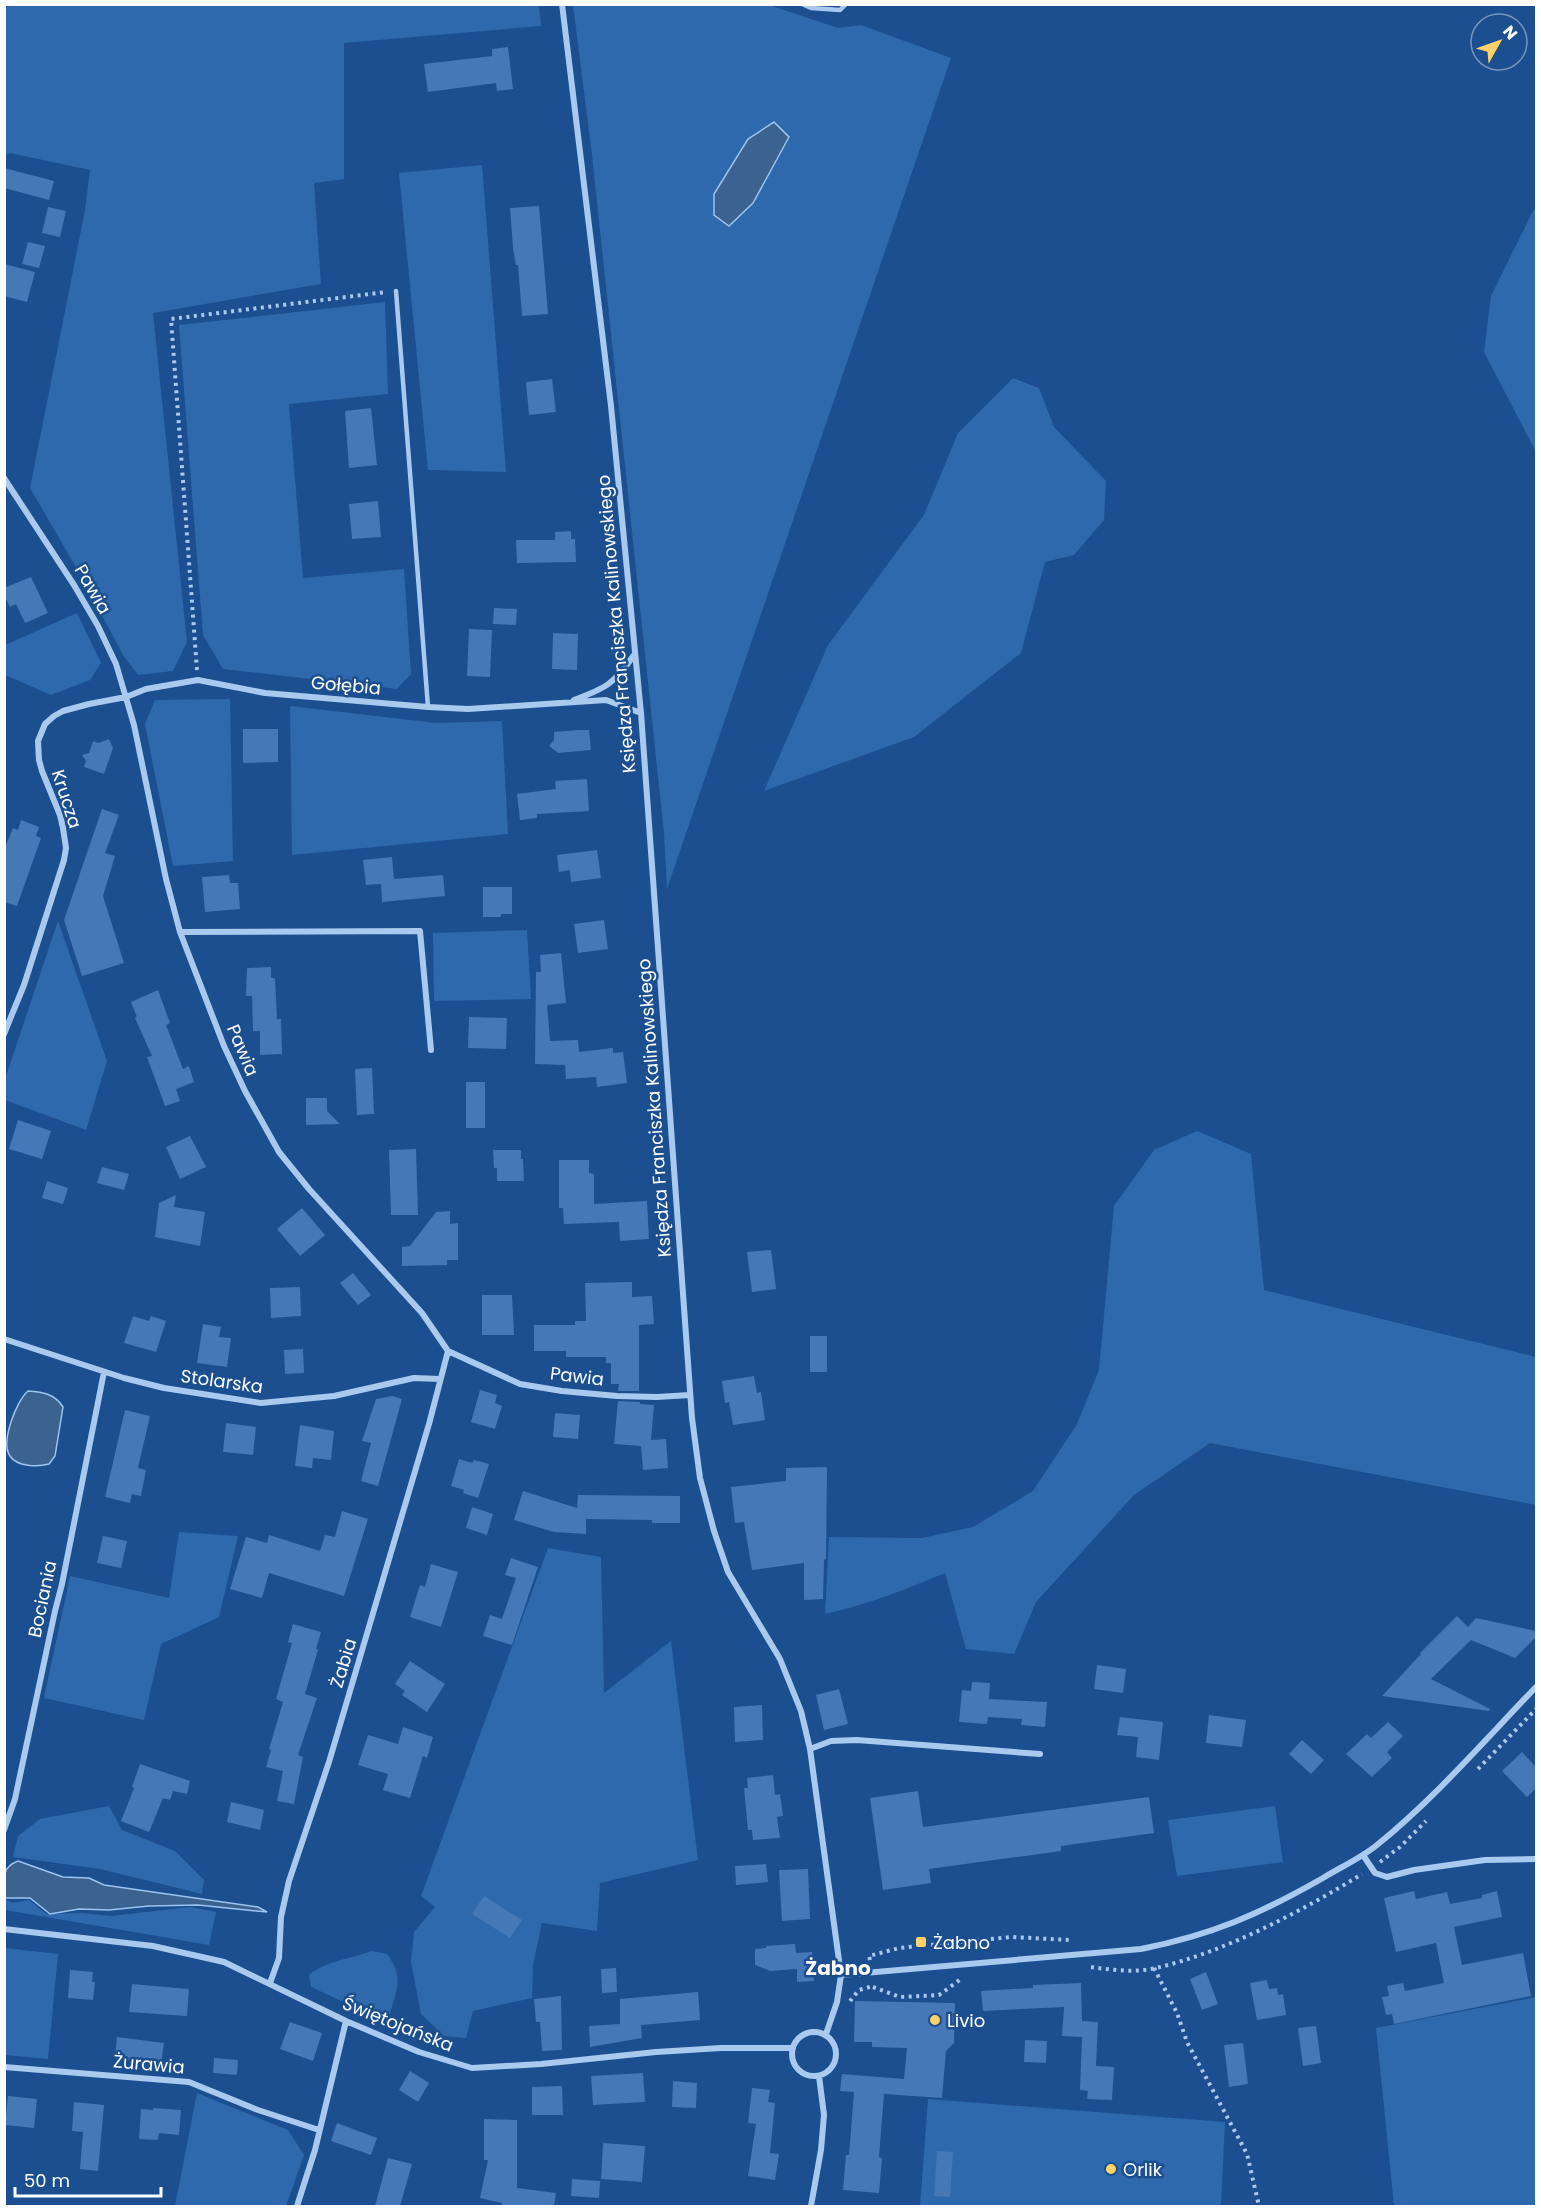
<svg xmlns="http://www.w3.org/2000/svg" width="1541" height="2211" viewBox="0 0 1541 2211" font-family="Poppins,sans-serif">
  <rect width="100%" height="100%" fill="#1b4f8f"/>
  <!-- green -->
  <path fill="#2e69ad" d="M4 5H539L541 26 344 43V179L314 183 321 284 153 313 187 642 173 671 138 675 123 655 80 574 30 488 85 210 90 170 10 153 5 156Z
    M573 5H769L838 28 861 25 951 58 667 889 664 833 592 155Z
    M482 165 506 472 428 470 399 173Z
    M1536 208V452L1484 352 1491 296 1533 211Z
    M385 302 388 394 289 404 303 578 404 569 411 674 397 689 223 669 203 635 179 325Z
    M1013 378 1039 388 1054 427 1106 481 1104 520 1074 555 1045 562 1021 653 914 737 764 791 828 645 924 515 958 433Z
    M77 613 101 663 90 680 51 695 5 675V645Z
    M230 699 233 861 173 866 145 724 155 700Z
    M290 706 436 723 502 721 508 834 292 855Z
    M58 921 107 1061 86 1130 5 1100V1079Z
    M527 930 531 999 434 1001 433 933Z
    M1197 1131 1251 1154 1264 1290 1536 1357V1505L1210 1443 1134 1495 1036 1602 1014 1654 966 1649 945 1573C906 1589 867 1605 825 1614L829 1537 922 1538 973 1527 1033 1491 1077 1424 1099 1370 1114 1206 1154 1150Z
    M179 1532 238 1536 219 1617 161 1644 144 1720 44 1698 70 1576 169 1598Z
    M548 1548 601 1557 604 1693 671 1641 698 1860 600 1883 597 1931 542 1923 533 1965 532 1998 473 2011 466 2038 444 2036 421 2014 411 1962 414 1932 435 1907 421 1896Z
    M109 1806 122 1830 175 1851 204 1880 202 1894 100 1869 13 1857 18 1836 40 1819Z
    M1275 1806 1283 1862 1177 1876 1168 1820Z
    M4 1899 13 1903 29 1900 46 1914 81 1913 111 1916 190 1907 216 1912 209 1945 5 1910Z
    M5 1948 58 1954 48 2059 5 2055Z
    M371 1951 387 1954C404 1977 397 1988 390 2014L378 2018 311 1987 309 1975C325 1961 351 1959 371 1951Z
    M1536 1997V2206H1394L1376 2028Z
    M197 2093 288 2130 304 2155 286 2206H175Z
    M928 2099 1225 2122 1221 2206H920Z"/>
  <!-- water -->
  <path fill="#3c6290" stroke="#9cc4f0" stroke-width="1.5" d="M774 122 789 137 753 203 729 226 714 215V194L748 139Z
    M28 1391C43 1392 55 1394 63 1407L55 1456 49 1464C38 1467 17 1467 10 1456 0 1442 17 1400 28 1391Z
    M18 1861 63 1877 89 1878 104 1885 258 1907 267 1912 198 1905 149 1906 109 1910 79 1909 50 1914 30 1898H5C4 1880 0 1868 18 1861Z"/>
  <!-- building -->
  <path fill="#4478b7" d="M508 47 513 89 497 91 496 83 428 92 424 64 492 56V49Z
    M4 168 54 181 49 200 4 188Z
    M539 206 548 314 522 316 518 265H516L513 248 510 208Z
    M48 207 66 211 60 237 42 233Z
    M28 242 45 246 39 268 22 264Z
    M4 264 35 272 27 302 4 296Z
    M552 379 556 412 529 415 526 382Z
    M371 408 377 465 349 468 345 411Z
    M378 501 381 537 352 539 349 504Z
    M571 531V539H575L576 562 517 563 516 540H555V532Z
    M31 577 48 613 25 623 16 604 10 607 4 595V588Z
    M494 608 517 609 516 625 493 624Z
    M469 629 492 630 490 677 467 676Z
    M553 633 578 634 577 670 552 669Z
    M243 729H278V762L243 763Z
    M579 730H589L591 750 558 753 549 746 554 740V732Z
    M109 739 113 748 104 774 84 767 86 761 82 755 89 753 93 741 98 743Z
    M587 779 589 811 537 814V818L520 820 517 794 556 789 555 781Z
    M102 809 119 815 105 853 115 856 103 896 124 963 82 976 64 920Z
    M21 820 39 827 36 836 41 838 17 906 4 902V850L13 828 18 830Z
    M597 850 601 878 571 882 570 870 559 872 557 855Z
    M392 857 394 879 443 875 445 896 382 902 381 884 366 885 363 860Z
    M229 875 230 883H238L240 909 205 912 202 877Z
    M483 887H512V914H501V917H483Z
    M604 920 608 949 578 953 574 924Z
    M561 953 566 1003 547 1005 550 1041 578 1040 579 1052 613 1048V1053L623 1052 627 1083 597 1087 596 1077 566 1079 565 1065 535 1064 536 972H541L540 955Z
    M271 967V978H275L277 1019H281L282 1054 260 1055V1031H253L252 996H246L247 968Z
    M158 990 170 1023 166 1025 183 1069 189 1066 194 1082 176 1089 180 1101 165 1106 147 1057 152 1056 135 1018 137 1017 131 1002Z
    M469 1017 507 1018 506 1049 468 1048Z
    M372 1068 374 1114 357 1115 355 1069Z
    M466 1082H485V1128H466Z
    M306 1098H327V1111L340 1124 306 1125Z
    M18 1120 51 1131 42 1159 9 1149Z
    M190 1136 206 1167 180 1179 166 1147Z
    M416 1149 418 1215H391L389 1150Z
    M493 1150H521V1159H523L524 1181H497V1168H494Z
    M559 1160H589V1173L594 1174V1204L647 1201 649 1239 620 1241 619 1222 564 1224 563 1208H559Z
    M102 1167 129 1174 124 1190 97 1183Z
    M47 1181 68 1188 63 1204 42 1198Z
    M176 1195 174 1207 205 1212 200 1246 155 1237 159 1203Z
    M302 1208 325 1235 300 1256 277 1229Z
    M450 1211V1224L458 1223V1260H447V1265L402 1266V1247L410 1246 436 1212Z
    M771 1250 776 1289 752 1292 747 1252Z
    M353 1273 371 1295 358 1305 340 1283Z
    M632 1282V1297L652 1296 654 1324 639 1325V1391H618L619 1384H611V1363H606V1357H566V1351H534V1325H575V1321H586L585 1283Z
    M300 1287 301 1316 271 1318 270 1288Z
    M482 1295H512L514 1335H482Z
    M133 1316 149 1321 151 1316 166 1321 156 1352 124 1343Z
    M203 1324 221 1327 219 1337 231 1338 227 1367 197 1363Z
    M810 1336H827V1372H810Z
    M303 1349 304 1373 285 1374 284 1350Z
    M754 1376 757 1393 761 1392 765 1420 733 1425 729 1402 725 1403 722 1381Z
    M480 1390 497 1395 495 1403 502 1406 495 1429 471 1422Z
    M392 1396 402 1399 378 1486 361 1481 371 1443 362 1441 376 1399Z
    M618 1401 640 1402V1404L654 1405 651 1440 666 1439 668 1468 643 1470 641 1446 614 1444Z
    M125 1410 150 1416 138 1468 146 1470 141 1496 132 1494 130 1503 105 1497Z
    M555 1413 580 1415 578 1439 553 1437Z
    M226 1423 256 1427 253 1455 223 1452Z
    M300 1425 334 1431 331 1460 313 1458 312 1468 295 1466Z
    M459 1459 472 1463 474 1460 489 1464 478 1498 463 1493 464 1490 451 1486Z
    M827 1467 826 1559 824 1560 823 1599 804 1600V1563L752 1570 744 1522 735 1523 731 1487 786 1481V1468Z
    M523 1491 577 1508 578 1495 680 1496V1523H652V1520L586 1519V1534L554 1532 514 1520Z
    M472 1507 493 1514 487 1535 466 1528Z
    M342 1511 368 1519 344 1596 269 1573 262 1598 230 1589 246 1537 267 1543 269 1535 320 1551 325 1535 335 1537Z
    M103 1536 127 1541 121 1568 97 1563Z
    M511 1558 538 1567 512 1645 483 1636 490 1615 502 1619 516 1578 505 1575Z
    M431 1564 458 1572 441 1627 410 1617 420 1585 425 1587Z
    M1457 1616 1468 1627 1476 1618 1536 1631V1637L1515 1658 1471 1640 1431 1679 1490 1709 1489 1711 1382 1696 1421 1654 1420 1653Z
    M293 1624 321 1632 316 1649 318 1650 305 1694 317 1698 298 1755 303 1757 294 1804 277 1801 283 1771 266 1767 271 1750 269 1749 283 1702 276 1699 292 1643 288 1642Z
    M410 1661 445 1684 427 1712 402 1695 405 1691 395 1684Z
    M1097 1665 1126 1669 1123 1693 1094 1689Z
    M972 1682 990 1683 989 1699 1047 1702 1045 1727 1021 1725 1022 1719 988 1717 987 1724 959 1722 962 1690 971 1691Z
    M839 1689 848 1724 824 1730 816 1695Z
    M762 1705 763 1740 735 1742 734 1707Z
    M1209 1715 1246 1720 1242 1747 1206 1743Z
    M1120 1717 1163 1722 1159 1760 1136 1757 1138 1737 1117 1735Z
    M1388 1722 1403 1736 1387 1752 1392 1758 1372 1777 1346 1754 1367 1734 1371 1738Z
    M403 1727 433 1737 427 1758 423 1756 410 1798 383 1790 388 1774 358 1765 368 1735 398 1744Z
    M1302 1740 1324 1760 1311 1774 1289 1754Z
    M1522 1752 1536 1767V1788L1527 1797 1502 1771Z
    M140 1764 190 1781 187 1794 173 1791 170 1800 163 1798 149 1832 121 1821 134 1788 132 1787Z
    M773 1775 775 1795 780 1794 783 1816 777 1817 780 1838 753 1840 752 1830H748L744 1788H748L747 1778Z
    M918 1791 923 1827 1149 1797 1154 1833 1061 1846V1851L929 1869 931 1883 883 1890 870 1798Z
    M231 1802 264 1810 260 1830 227 1822Z
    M766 1864 768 1882 736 1885 735 1866Z
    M808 1869 810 1919 782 1921 779 1870Z
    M1414 1891 1416 1899 1447 1892 1450 1904 1482 1898V1895L1497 1891 1502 1917 1454 1927 1462 1965 1523 1953 1531 1996 1394 2024 1392 2014 1386 2015 1382 1997 1389 1996 1387 1986 1403 1983 1405 1991 1444 1983 1436 1943 1396 1952 1384 1898Z
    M484 1896 522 1920 510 1938 472 1914Z
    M795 1944 796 1953 812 1952 814 1981 797 1982V1969L770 1971 755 1965V1949L766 1948V1946Z
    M616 1968 617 1992 602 1993 601 1969Z
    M70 1970 93 1972 92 1982H95L93 2000 68 1998Z
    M1206 1972 1218 2004 1202 2010 1190 1979Z
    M1267 1980 1269 1989 1277 1988 1278 1995 1283 1994 1286 2015 1257 2020 1250 1983Z
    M1081 1983 1082 2021 1098 2022 1096 2066 1114 2067 1112 2100 1087 2099 1088 2091 1080 2090 1082 2037 1062 2036 1064 2007 983 2011 981 1991 1033 1988V1985Z
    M132 1984 189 1989 187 2016 129 2012Z
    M698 1992 700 2020 641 2025 642 2038 590 2047 589 2026 620 2024V1999Z
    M561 1996 562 2050 542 2051 540 2022H536L534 1999Z
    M855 2001 955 2003 954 2043 946 2051 942 2098 884 2094 879 2157 882 2158 879 2193 843 2190 846 2155H849L854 2092 840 2091 842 2074 904 2079 907 2048 872 2047V2042H854Z
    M290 2022 322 2033 313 2061 280 2049Z
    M1316 2026 1321 2063 1303 2066 1298 2028Z
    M117 2037 164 2043 161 2064 115 2058Z
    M1025 2040 1047 2041 1046 2063 1024 2062Z
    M1243 2043 1248 2084 1229 2087 1224 2045Z
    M214 2058 238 2060 237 2075 213 2073Z
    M410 2071 429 2083 418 2102 399 2090Z
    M643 2073 645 2102 593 2105 591 2076Z
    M673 2081 697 2083 696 2108 672 2107Z
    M562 2086 563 2115H532V2087Z
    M752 2088 770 2090 768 2102 775 2103 770 2153 779 2154 775 2180 748 2176 756 2124 748 2123Z
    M8 2096 37 2099 34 2128 5 2125Z
    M74 2102 104 2105 98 2171 80 2169 83 2132 72 2131Z
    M153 2108 181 2110 179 2135 159 2133 158 2140 139 2139 141 2109 153 2110Z
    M484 2119 517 2120V2188L556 2193 554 2206H501L502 2203 480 2198 488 2160H484Z
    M337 2123 377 2138 371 2155 331 2141Z
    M603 2143 645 2146 642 2182 601 2179Z
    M937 2151 953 2152 950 2197 934 2196Z
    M388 2158 412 2164 400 2206H375Z
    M572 2179 600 2181 599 2198 571 2196Z"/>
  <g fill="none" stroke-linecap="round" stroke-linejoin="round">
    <!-- path -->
    <path stroke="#a9c9ee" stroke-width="4" stroke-dasharray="3 4.5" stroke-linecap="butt" d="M197 670 171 319 386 292
      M1478 1769 1536 1709
      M1380 1862 1400 1847 1426 1821
      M870 1960 869 1956 899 1948 1012 1937 1069 1940 1070 1943
      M1091 1967C1112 1970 1135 1973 1156 1968 1225 1952 1302 1911 1362 1874
      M1154 1968 1177 2013 1187 2042 1247 2154 1259 2206
      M873 1987 900 1997 939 1995 961 1979
      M850 2001 859 1990 873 1986"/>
    <!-- lane -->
    <path stroke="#a9c9ee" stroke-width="4.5" d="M802 4 811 8 840 10 846 4
      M396 291 428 707"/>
    <!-- street -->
    <path stroke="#a9c9ee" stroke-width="6" d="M562 4 611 406 641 713 692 1418 700 1478 714 1531 728 1572 780 1659 801 1711 810 1749 841 1975 837 2002 826 2034
      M4 478 74 585 98 626 116 664 134 725 166 879 180 932 224 1046 245 1091 279 1152 309 1189 422 1313 448 1351 520 1384 562 1391 617 1396 657 1397 690 1395
      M574 700C606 688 614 684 634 655
      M180 932 420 931 431 1050
      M4 1034 24 985 64 860 66 848 63 828 60 815 42 771 39 760 38 741 45 724 54 716 63 711 89 704 126 697 146 689 198 680 265 693 428 707 468 709 606 700 641 713
      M4 1339 124 1378 164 1388 261 1403 334 1396 414 1378 440 1379
      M810 1749 831 1741 857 1740 1040 1754
      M4 1830 15 1799 55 1611 62 1584 104 1372
      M1363 1855 1375 1873 1387 1877 1414 1870 1485 1860 1536 1859
      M4 1929 153 1946 224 1962 346 2021 419 2052 472 2068 541 2064 656 2052 721 2048H793
      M841 1975 1141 1949C1212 1935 1260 1914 1323 1878 1341 1867 1361 1858 1377 1845 1435 1798 1485 1740 1536 1687
      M270 1983 279 1958 281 1917 289 1881 329 1762 429 1424 448 1351
      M792 2054a22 22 0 1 1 44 0a22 22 0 1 1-44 0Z
      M4 2067 189 2082 258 2110 319 2130
      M297 2206 315 2150 346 2021
      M811 2206 821 2150 824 2115 819 2076"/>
  </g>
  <!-- markers -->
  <g fill="#ffd166" stroke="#1b4f8f" stroke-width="2">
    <rect x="915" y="1936" width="12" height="12" rx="3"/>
    <circle cx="935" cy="2020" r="6"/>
    <circle cx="1111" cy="2169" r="6"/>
  </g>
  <g text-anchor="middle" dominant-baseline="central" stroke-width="5" stroke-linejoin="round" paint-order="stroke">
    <!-- street labels -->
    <g font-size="18" fill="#fff" stroke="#1b4f8f">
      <text transform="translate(93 589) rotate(60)">Pawia</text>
      <text transform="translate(616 624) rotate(-95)">Księdza Franciszka Kalinowskiego</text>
      <text transform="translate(346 685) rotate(5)">Gołębia</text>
      <text transform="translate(67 799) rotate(72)">Krucza</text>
      <text transform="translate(243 1050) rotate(67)">Pawia</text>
      <text transform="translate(654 1108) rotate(-94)">Księdza Franciszka Kalinowskiego</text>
      <text transform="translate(577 1376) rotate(7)">Pawia</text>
      <text transform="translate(222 1381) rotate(8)">Stolarska</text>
      <text transform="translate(42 1599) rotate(-78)">Bociania</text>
      <text transform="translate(343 1663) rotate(-73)">Żabia</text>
      <text transform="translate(398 2024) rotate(22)">Świętojańska</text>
      <text transform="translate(149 2064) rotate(5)">Żurawia</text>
    </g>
    <!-- poi labels -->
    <g font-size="18" fill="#fff" stroke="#1b4f8f" text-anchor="start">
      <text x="933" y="1942">Żabno</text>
      <text x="947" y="2020">Livio</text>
      <text x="1123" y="2169">Orlik</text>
    </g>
    <!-- neighbourhood labels -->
    <g font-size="20" font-weight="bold" fill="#fff" stroke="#1b4f8f">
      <text x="838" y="1968">Żabno</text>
    </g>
  </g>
  <!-- border -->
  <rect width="1541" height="2211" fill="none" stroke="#ffffff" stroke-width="12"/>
  <!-- north arrow -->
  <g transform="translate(1499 42) rotate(50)"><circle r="28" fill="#1b4f8f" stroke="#7695bc" stroke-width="1.5"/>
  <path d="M0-4.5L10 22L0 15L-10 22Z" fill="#ffd166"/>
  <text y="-9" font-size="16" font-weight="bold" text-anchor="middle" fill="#ffffff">N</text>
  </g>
  <!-- scale -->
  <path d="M15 2187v9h146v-9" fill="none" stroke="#ffffff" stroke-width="3"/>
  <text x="24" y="2187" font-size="18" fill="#ffffff" stroke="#1b4f8f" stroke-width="4.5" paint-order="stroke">50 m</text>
</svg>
